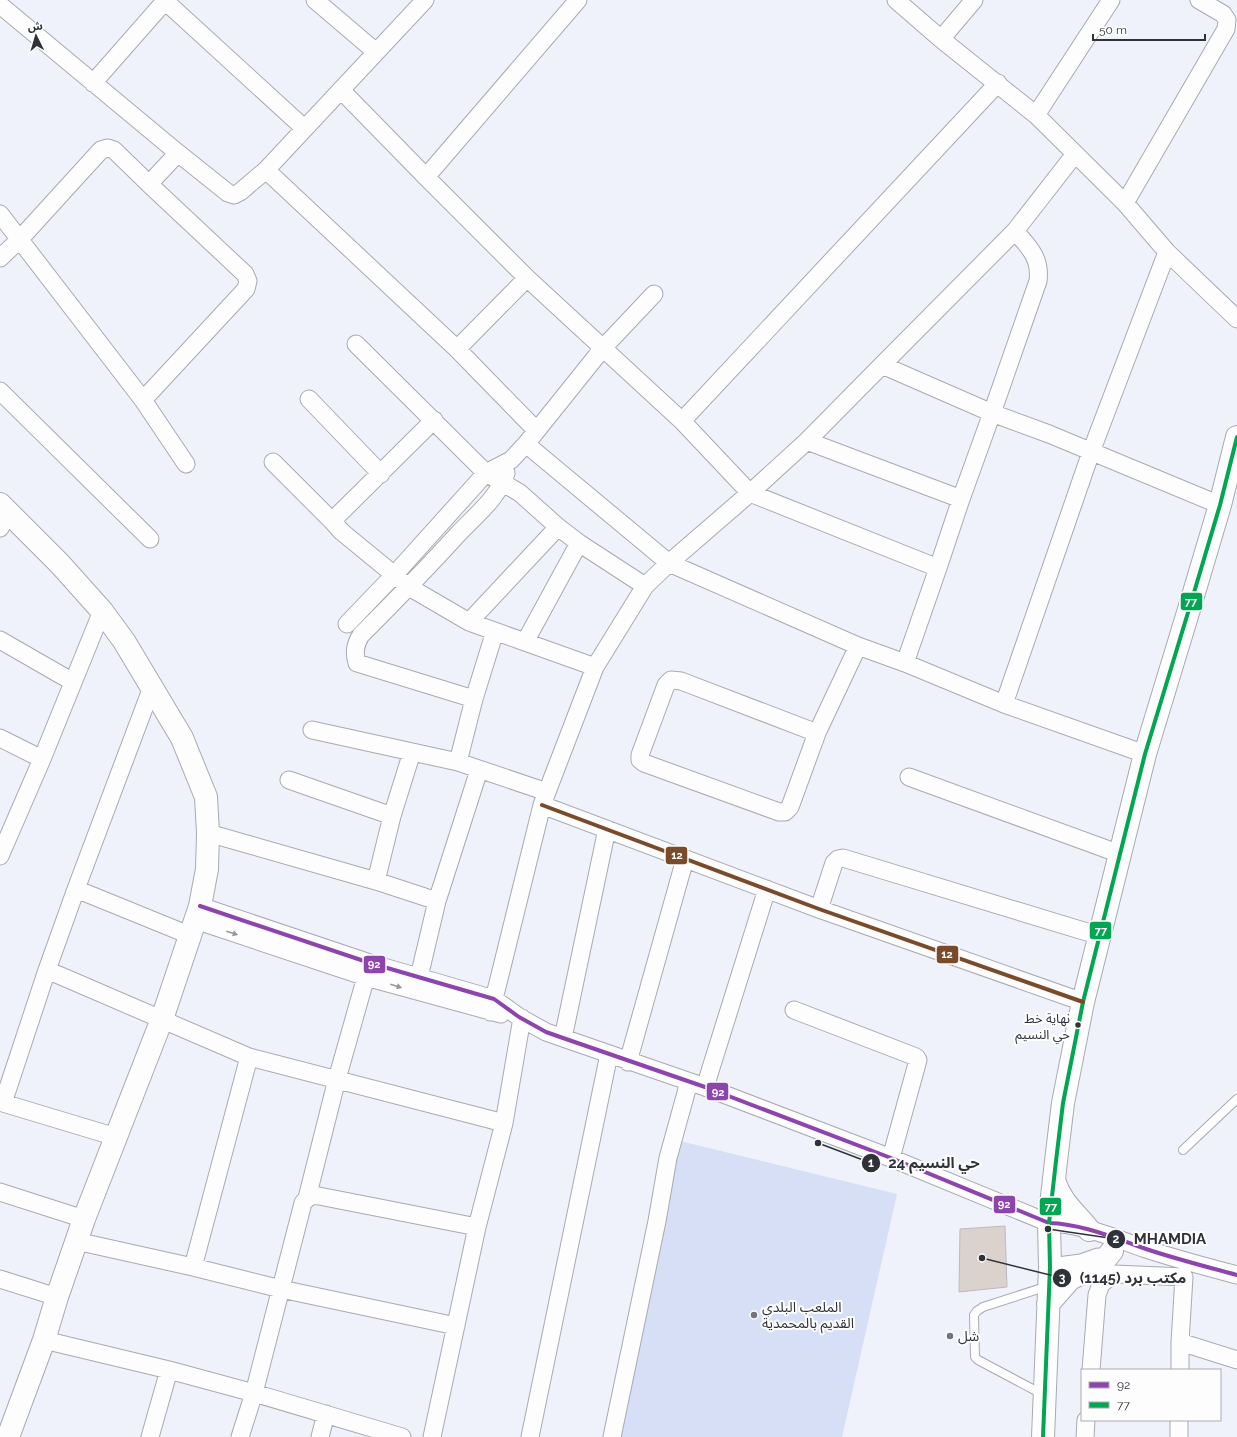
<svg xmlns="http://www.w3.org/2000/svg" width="1237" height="1437" viewBox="0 0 1237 1437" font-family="Raleway,'Noto Sans Arabic',sans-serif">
  <rect width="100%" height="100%" fill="#eff2fa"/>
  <!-- green -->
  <path fill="#d7dff7" d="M676 1140 897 1194 842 1437H615Z"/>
  <!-- building -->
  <path fill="#dbd2ce" stroke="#bdbabc" d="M1005 1226 1007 1287 959 1292 960 1229Z"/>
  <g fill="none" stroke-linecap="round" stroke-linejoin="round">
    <!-- lane casing -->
    <g stroke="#a8aab1" stroke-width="10">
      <path id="lane" d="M1183 1150 1237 1099
        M1042 1394 978 1360 975 1357 974 1315 977 1311 983 1307 1048 1286"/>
    </g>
    <!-- street casing -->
    <g stroke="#a8aab1" stroke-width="19">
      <path id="street" d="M164 0 304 128
        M315 0 376 52
        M425 0 266 170 457 349 536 430
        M578 0 426 177 527 278 682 421 750 493 938 568
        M896 0 941 39 1036 115 1125 203 1167 252 1237 319
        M0 5 178 153
        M941 39 974 0
        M93 83 166 0
        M341 90 426 177
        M1036 115 1111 0
        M1125 203 1226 29 1227 20 1223 14 1199 0
        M0 214 143 400 186 464
        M0 258 19 240 101 150 108 148 114 150 149 184
        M356 344 486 473 520 493 558 527 579 543 645 586 669 563 750 493 807 441 882 365 992 413 1049 434 1220 505
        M457 349 527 278
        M882 365 1015 231 1075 154
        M0 391 150 539
        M309 399 381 474
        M143 400 246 289 248 281 245 274 149 184 178 153 228 193 234 195 240 192 266 170
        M434 420 332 521 342 532 409 587 469 622 558 527
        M682 421 998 83
        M807 441 961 499
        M526 444 669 563 858 646 905 663 1004 704 1145 754
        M273 462 332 521
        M0 528 9 512
        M469 622 525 642 579 543
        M347 624 395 574 486 473 511 460 526 444 603 348 654 294
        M495 631 474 699 458 762 547 792
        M0 640 73 682
        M525 642 595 667
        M905 663 938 568 961 499 992 413 1038 281C1041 258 1029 247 1015 231
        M671 680 681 681 817 733 790 807 785 812H779L644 763 640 760V755L666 685Z
        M152 687 76 889 47 970 249 1057
        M474 699 357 663C354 652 355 645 361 635 394 602 427 568 459 533 476 515 499 497 506 473
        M1004 704 1091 452 1167 252
        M312 730 458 762
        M817 733 858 646
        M0 738 42 759
        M909 777 1120 854
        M289 780 392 816 376 881 437 901 419 977
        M542 805 819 909 1083 1002
        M392 816 412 752
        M208 833 376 881
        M0 856 42 759 102 611
        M76 889 189 935
        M437 901 479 770
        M200 906 370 963 494 999 519 1017 546 1032 563 1038 705 1087 891 1158 1049 1223C1083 1224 1114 1238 1146 1249 1176 1259 1207 1267 1237 1275
        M819 909 834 863 838 859 843 858 1100 936
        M195 920 366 977 501 1014
        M47 970 3 1103 116 1137
        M794 1010 916 1057 918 1060 891 1158
        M490 1012 494 999 542 805 595 667 645 586
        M563 1038 607 829
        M628 1062 685 859
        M705 1087 767 889
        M0 1192 84 1219
        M307 1198 337 1079 369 966
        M76 1241 193 1267 281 1289 456 1326
        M193 1267 249 1057 504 1123
        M1050 1267 1081 1263 1098 1257
        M0 1279 57 1297
        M44 1340 169 1370 254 1393 402 1437
        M1180 1342 1237 1360
        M1091 1370 1097 1295 1101 1284 1114 1274 1184 1277 1180 1342V1370
        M150 1437 169 1370
        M240 1437 254 1393 303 1203C308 1197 311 1195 319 1196L477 1227
        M320 1437 326 1414
        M432 1437 477 1227 504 1123 522 1018
        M530 1437 609 1054
        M612 1437 657 1221 668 1158 689 1082
        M1085 1437 1086 1420
        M1179 1437V1420"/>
    </g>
    <!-- secondary casing -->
    <g stroke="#a8aab1" stroke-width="24">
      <path id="secondary" d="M0 504 60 564 102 611 124 641 182 738 206 797 208 833 207 869 200 906 162 1019 84 1219 57 1297 44 1340 8 1437"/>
    </g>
    <!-- primary casing -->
    <g stroke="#a8aab1" stroke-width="24">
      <path id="primary" d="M1054 1180C1061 1203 1075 1212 1089 1230
        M1048 1304 1070 1279 1103 1262 1112 1251
        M1043 1437 1050 1267 1049 1223 1056 1161 1063 1103 1083 1002 1145 754 1190 606 1220 505 1237 437"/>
    </g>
    <!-- lane -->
    <use href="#lane" stroke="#fdfdfe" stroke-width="8"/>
    <!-- street -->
    <use href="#street" stroke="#fdfdfe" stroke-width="17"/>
    <!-- secondary -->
    <use href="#secondary" stroke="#fdfdfe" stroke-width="22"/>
    <!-- primary -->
    <use href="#primary" stroke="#fdfdfe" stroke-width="22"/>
    <!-- bus-1 casing -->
    <g stroke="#fdfdfd" stroke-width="7">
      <path id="bus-1" d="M200 906 370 963 494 999 519 1017 546 1032 563 1038 705 1087 891 1158 1049 1223C1083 1224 1114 1238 1146 1249 1176 1259 1207 1267 1237 1275"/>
    </g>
    <!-- bus-2 casing -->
    <g stroke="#fdfdfd" stroke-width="7">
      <path id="bus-2" d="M1043 1437 1050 1267 1049 1223 1056 1161 1063 1103 1083 1002 1145 754 1190 606 1220 505 1237 437"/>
    </g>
    <!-- bus-3 casing -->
    <g stroke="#fdfdfd" stroke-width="7">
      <path id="bus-3" d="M542 805 819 909 1083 1002"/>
    </g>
    <!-- bus-1 -->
    <use href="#bus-1" stroke="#8e44ad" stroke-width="4"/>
    <!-- bus-2 -->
    <use href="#bus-2" stroke="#00a651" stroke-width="4"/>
    <!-- bus-3 -->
    <use href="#bus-3" stroke="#7a4b2a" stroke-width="4"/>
  </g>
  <!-- one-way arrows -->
  <defs><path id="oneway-solid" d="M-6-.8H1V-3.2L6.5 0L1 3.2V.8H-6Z"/></defs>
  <g fill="#96989c">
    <use href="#oneway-solid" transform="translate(232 933) rotate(18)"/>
    <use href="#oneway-solid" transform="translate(396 986) rotate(17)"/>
  </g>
  <!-- markers -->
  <circle fill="#303239" stroke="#fdfdfd" stroke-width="1.5" cx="1078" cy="1025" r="3.5"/>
  <g fill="#73757d" stroke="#fdfdfd" stroke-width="1.5">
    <circle cx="754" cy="1315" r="4"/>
    <circle cx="950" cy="1336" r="4"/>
  </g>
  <g text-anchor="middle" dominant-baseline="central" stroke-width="4" stroke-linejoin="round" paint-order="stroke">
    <!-- bus labels -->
    <g font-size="13" fill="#303239" stroke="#fdfdfd" text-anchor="end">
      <text x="1070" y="1018">نهاية خط<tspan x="1070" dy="16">حي النسيم</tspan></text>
    </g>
    <!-- poi labels -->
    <g font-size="14" fill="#303239" stroke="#fdfdfd" text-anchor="start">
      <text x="762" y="1307">الملعب البلدي<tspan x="762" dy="16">القديم بالمحمدية</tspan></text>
      <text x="958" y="1336">شل</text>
    </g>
  </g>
  <!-- callouts -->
  <path fill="none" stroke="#303239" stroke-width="1.5" d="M818 1143L871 1163M1048 1229L1116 1239M982 1258L1062 1278"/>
  <g fill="#303239" stroke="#fdfdfd" stroke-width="1.5">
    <circle cx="818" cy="1143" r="4"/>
    <circle cx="1048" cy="1229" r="4"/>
    <circle cx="982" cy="1258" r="4"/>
    <circle cx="871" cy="1163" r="10"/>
    <circle cx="1116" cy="1239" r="10"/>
    <circle cx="1062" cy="1278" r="10"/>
  </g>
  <g font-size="12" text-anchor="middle" font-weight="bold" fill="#fff">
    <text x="871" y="1167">1</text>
    <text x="1116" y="1243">2</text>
    <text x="1062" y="1282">3</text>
  </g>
  <g font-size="15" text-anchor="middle" font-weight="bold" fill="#303239" stroke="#fdfdfd" stroke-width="4" stroke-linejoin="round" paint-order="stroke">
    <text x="934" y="1168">حي النسيم 24</text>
    <text x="1170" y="1244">MHAMDIA</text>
    <text x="1133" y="1283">مكتب برد (1145)</text>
  </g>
  <g stroke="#fdfdfd" stroke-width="1.5">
    <rect x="1180" y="592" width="23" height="19" rx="4" fill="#00a651"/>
    <rect x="665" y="846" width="23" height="19" rx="4" fill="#7a4b2a"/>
    <rect x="1089" y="921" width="23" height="19" rx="4" fill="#00a651"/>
    <rect x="936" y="945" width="23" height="19" rx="4" fill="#7a4b2a"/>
    <rect x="363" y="955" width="23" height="19" rx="4" fill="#8e44ad"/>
    <rect x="706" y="1082" width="23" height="19" rx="4" fill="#8e44ad"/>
    <rect x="993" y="1195" width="23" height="19" rx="4" fill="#8e44ad"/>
    <rect x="1039" y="1197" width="23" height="19" rx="4" fill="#00a651"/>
  </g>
  <g font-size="11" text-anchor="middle" font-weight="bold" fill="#fff">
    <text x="1191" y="605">77</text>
    <text x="677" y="859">12</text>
    <text x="1101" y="934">77</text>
    <text x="947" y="958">12</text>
    <text x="374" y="968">92</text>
    <text x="718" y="1096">92</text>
    <text x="1004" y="1208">92</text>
    <text x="1051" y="1210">77</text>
  </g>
  <!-- legend -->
  <rect x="1081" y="1369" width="140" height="52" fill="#fdfdfd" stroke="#abacaf"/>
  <rect x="1089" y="1382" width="20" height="6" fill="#8e44ad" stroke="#abacaf"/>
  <text x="1117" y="1389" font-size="12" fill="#303239">92</text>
  <rect x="1089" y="1402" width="20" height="6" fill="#00a651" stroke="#abacaf"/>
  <text x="1117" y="1409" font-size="12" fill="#303239">77</text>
  <!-- north arrow -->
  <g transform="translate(36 36) rotate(355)" stroke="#fdfdfd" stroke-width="3" paint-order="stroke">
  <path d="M0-3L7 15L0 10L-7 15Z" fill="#303239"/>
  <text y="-6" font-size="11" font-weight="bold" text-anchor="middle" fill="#303239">ش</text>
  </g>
  <!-- scale -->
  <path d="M1093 34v6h112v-6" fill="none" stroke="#303239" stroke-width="2"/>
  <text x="1099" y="34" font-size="12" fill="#303239" stroke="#fdfdfd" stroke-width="3" paint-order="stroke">50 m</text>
</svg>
